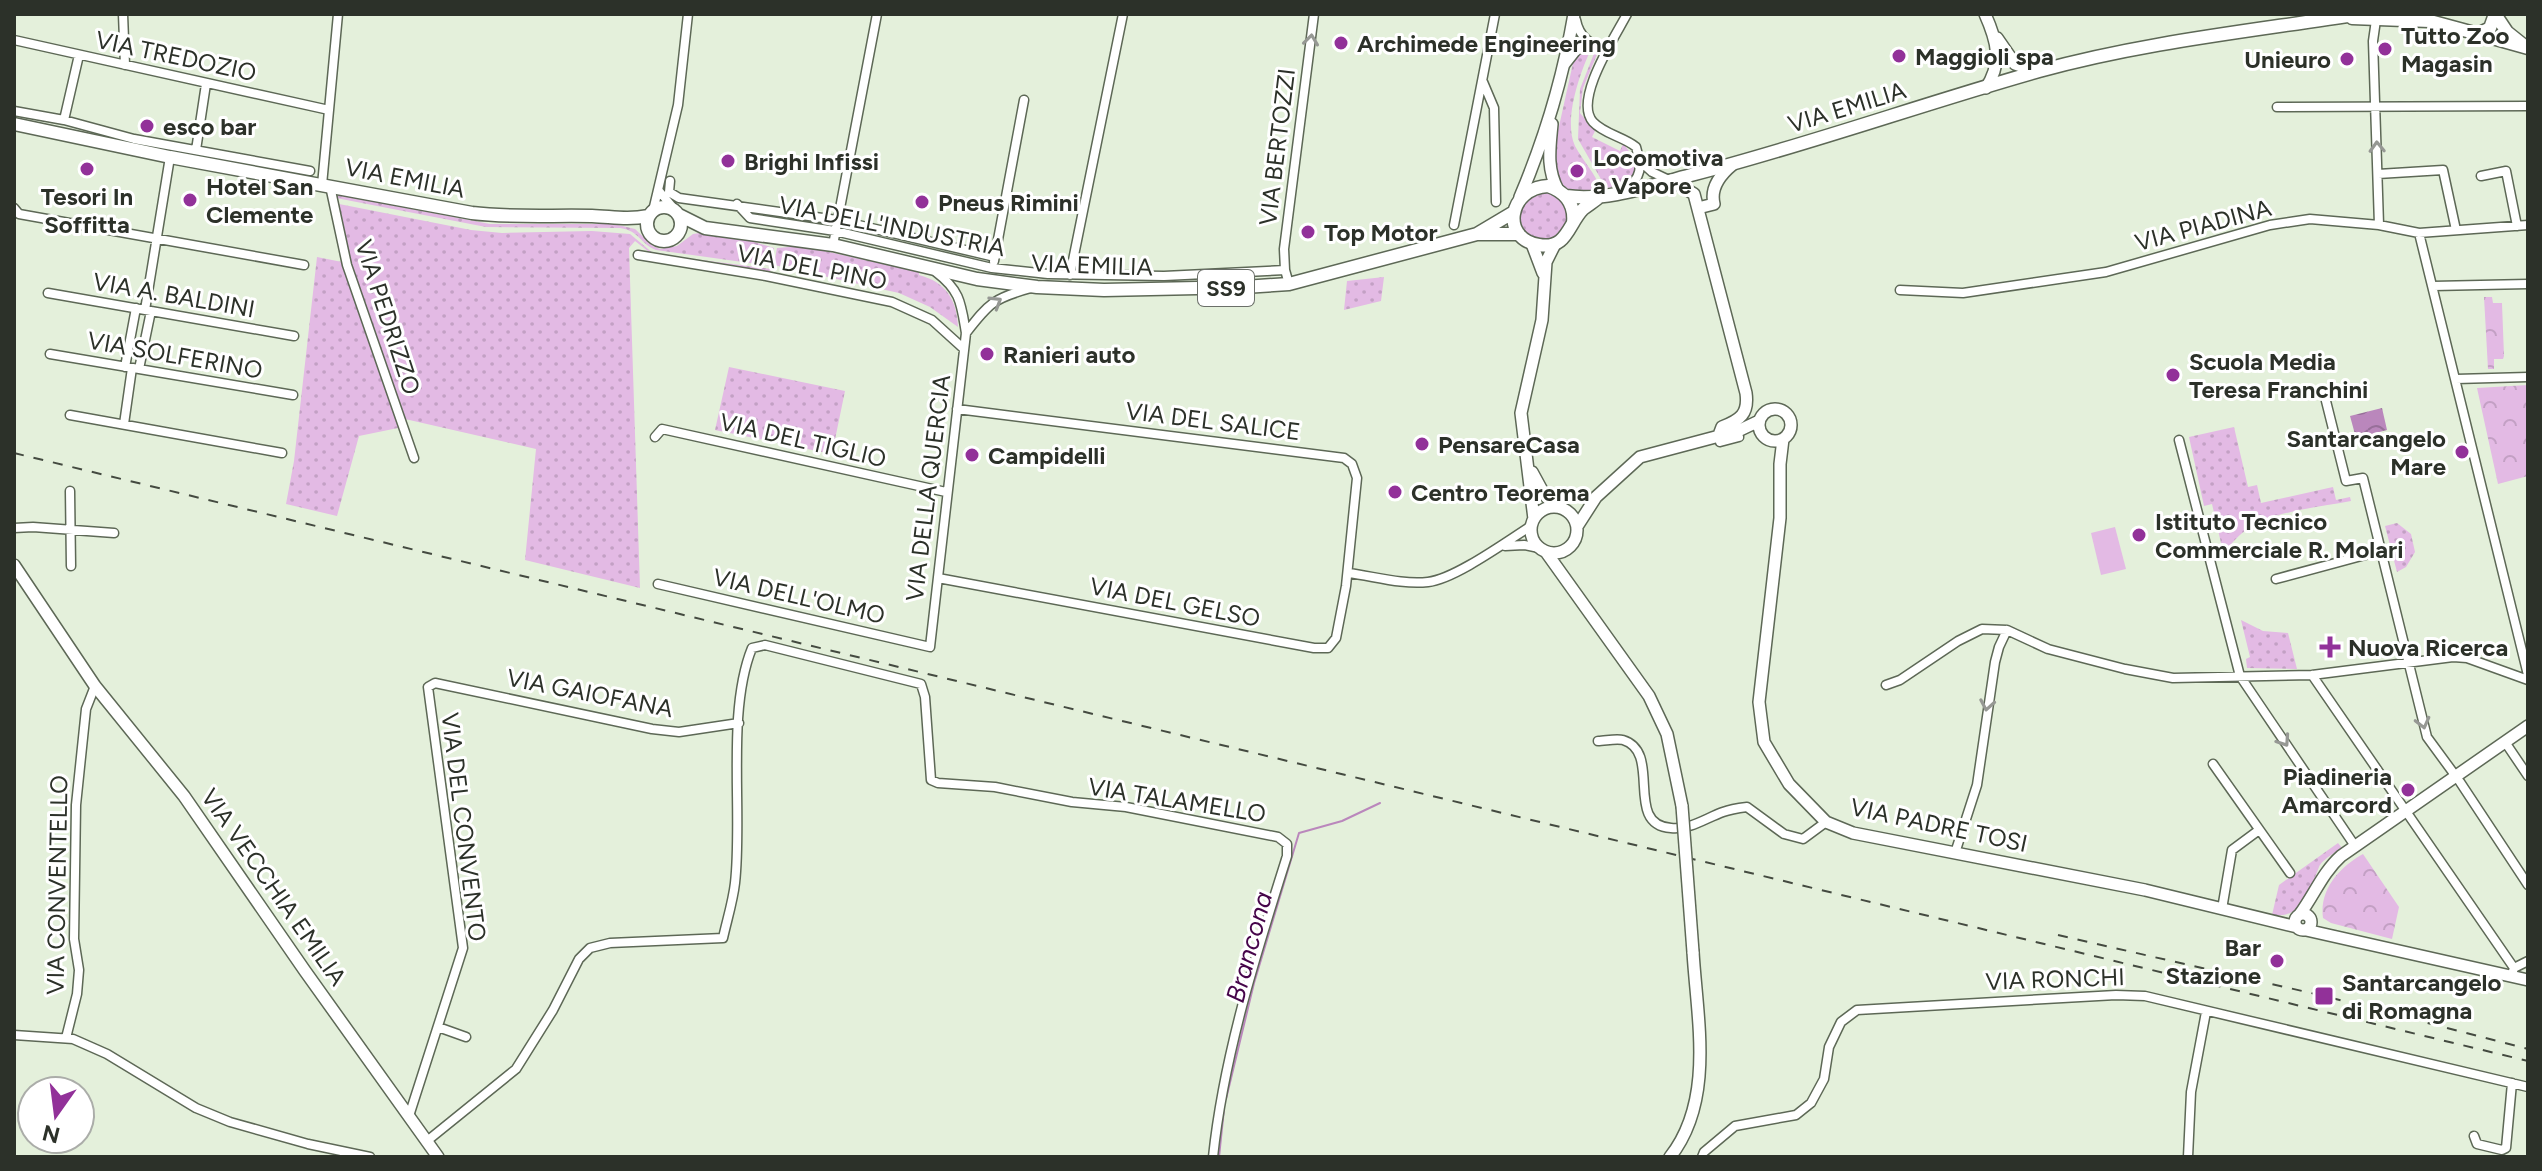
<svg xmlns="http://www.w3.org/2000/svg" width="2542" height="1171" viewBox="0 0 2542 1171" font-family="Figtree,sans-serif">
  <defs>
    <pattern id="grass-dots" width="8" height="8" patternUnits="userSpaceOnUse" patternTransform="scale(2)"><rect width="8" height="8" fill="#e3bae4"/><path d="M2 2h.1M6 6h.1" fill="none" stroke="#c3a0c4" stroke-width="1.8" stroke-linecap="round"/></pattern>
    <pattern id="park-crowns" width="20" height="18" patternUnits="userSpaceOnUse" patternTransform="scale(2)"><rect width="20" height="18" fill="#e3bae4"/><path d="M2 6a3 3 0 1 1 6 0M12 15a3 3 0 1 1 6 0" fill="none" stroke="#c3a0c4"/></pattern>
    <pattern id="water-waves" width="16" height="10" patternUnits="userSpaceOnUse" patternTransform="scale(2)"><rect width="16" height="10" fill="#ba87bc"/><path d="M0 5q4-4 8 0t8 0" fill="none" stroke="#976f99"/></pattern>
  </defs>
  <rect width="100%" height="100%" fill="#e4f0db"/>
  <!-- grass -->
  <path fill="url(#grass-dots)" d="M1591 49C1580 73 1563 120 1575 146 1583 161 1595 173 1601 189L1579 194 1569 190 1559 182 1552 158 1575 54Z
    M1595 51 1598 52 1583 88 1580 113 1595 131 1592 137 1620 151 1623 144C1633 153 1643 176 1626 184 1620 187 1612 187 1606 188L1578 139 1580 89Z
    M1520 216a24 24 0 1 1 48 0a24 24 0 1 1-48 0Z
    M338 195 490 224H614L635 229 653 246 660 249 677 246 693 234 700 233 748 238V240L774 248 772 266 656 250C640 244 640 231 620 228L486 227 336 198Z
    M339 204 471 230 502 233 592 231 630 234 654 254 771 269 770 272 653 255 635 241 629 248 640 588 525 560 536 449 405 419 352 265Z
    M802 246 919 272V275C946 282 957 300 958 327L930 307 899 293 774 265 777 248Z
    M317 257 342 262 400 426 398 428 359 436 337 516 286 504 294 461Z
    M1384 277 1381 301 1344 310 1347 281Z
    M729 367 845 391 832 454 715 430Z
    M2234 427 2248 487 2257 485 2261 503 2333 487 2336 500 2350 497 2351 501C2307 510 2246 511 2224 556L2212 504 2204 506 2189 437Z
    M2397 523 2411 534 2415 552 2406 567 2397 572 2385 526Z
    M2241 620 2263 631 2288 633 2297 669 2247 668 2246 659 2250 657Z
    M2338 843 2342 848C2335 852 2321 861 2319 867 2310 889 2304 919 2272 915L2279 885Z"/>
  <!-- park -->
  <path fill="url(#park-crowns)" d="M2484 297H2492L2493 303H2502L2504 356 2503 359H2494V369H2488Z
    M2528 385V476L2498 484 2477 388Z
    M2363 854 2399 907 2392 939 2331 923 2323 918C2319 889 2340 867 2363 854Z"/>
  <!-- garden -->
  <path fill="#e3bae4" d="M2115 527 2126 569 2101 575 2091 533Z"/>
  <!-- water -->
  <path fill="url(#water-waves)" d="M2382 408 2387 430 2356 438 2350 416Z"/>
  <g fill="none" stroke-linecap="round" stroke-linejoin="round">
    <!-- stream -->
    <path stroke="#ba87bc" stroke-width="2" d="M1226 1099 1254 983 1299 833 1342 821 1380 803
      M1219 1157 1224 1109"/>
    <!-- street casing -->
    <g stroke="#5d6856" stroke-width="11">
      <path id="street" d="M123 14 125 65
        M1576 20C1579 37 1591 45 1607 51
        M2376 20 2373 41 2379 225
        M14 40 329 110
        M1566 64 1577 50 1593 46
        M1483 82 1494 108 1496 202
        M2277 107 2528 106
        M14 111 64 120 134 139 310 171
        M64 120 79 55
        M196 150 206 84
        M1640 161 1652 172 1669 180
        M2378 174 2443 170 2456 230
        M2481 176 2506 171 2517 226
        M670 181 669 192 679 198 837 220 995 257
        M322 185 338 14
        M330 186 347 265 414 458
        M1625 190C1642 177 1642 168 1636 147 1624 137 1604 134 1593 122 1573 100 1615 37 1627 14
        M659 191 675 210
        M737 204 750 218 835 231 992 268 1048 274 1164 276 1285 270
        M14 208 19 214 304 265
        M653 211 678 105 688 14
        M1454 225 1495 14
        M2419 233 2528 675
        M833 245 877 14
        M638 255 766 276 892 302 932 320 964 349
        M994 261 1024 100
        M1070 275 1123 14
        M1289 284 1285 270 1284 249 1314 14
        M2433 286 2528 284
        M1900 290 1963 293 2106 272 2270 225 2310 219 2379 225 2419 233 2528 225
        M48 293 294 336
        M145 310 170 157
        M966 333C989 303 994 298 1031 288
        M50 354 293 395
        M125 367 136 308
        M139 369 151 311
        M2456 379 2528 377
        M2326 401 2346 481 2363 478 2427 737 2460 782 2528 885
        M70 415 282 453
        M124 424 132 368
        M655 437 662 429 946 492
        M2179 440 2240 676 2355 846
        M1720 442 1739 437
        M70 491 71 566
        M14 528 33 527 114 533
        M1505 546 1524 545 1539 548
        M1348 573C1373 576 1402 585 1428 582 1455 579 1507 541 1531 526
        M938 578 1314 648H1328L1336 638 1346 586 1357 478 1352 464 1344 458 957 409
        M2276 579 2380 551
        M658 584 930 647 966 333C961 304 961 291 936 272
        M2312 675 2514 968
        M1886 685 1900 680 1958 641 1982 629 2007 630 2048 649 2125 669 2173 678 2312 675 2453 657 2467 658 2528 680
        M1598 741C1605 741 1616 738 1623 740 1663 752 1623 825 1671 828 1690 830 1706 818 1723 812 1731 809 1739 808 1747 807L1784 834 1803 839 1826 822
        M2505 742 2528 776
        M2213 764 2290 873
        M1955 853 1977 785 1995 662 1999 647 2007 630
        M2222 909 2232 850 2259 830
        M2513 971 2514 968 2528 961
        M438 1027 466 1037
        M14 1035 73 1039 107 1054 196 1108 230 1122 308 1144 370 1157
        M66 1038 77 994 79 970 74 939 76 805 86 709 95 686
        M409 1116 463 948 428 687 435 683 652 729 679 732 739 723
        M2474 1136 2477 1144 2502 1150 2506 1148 2512 1083
        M427 1141 516 1069 553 1010 579 959 590 948 610 943 723 938C727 920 733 901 735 883 743 813 726 712 752 648L765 645 921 684 925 697 931 780 938 783 995 787 1072 802 1126 807 1278 837 1287 844V856C1256 954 1224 1054 1213 1157
        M1702 1157 1704 1152 1735 1126 1796 1115 1811 1103 1824 1079 1829 1047 1841 1022 1857 1010 2116 995 2145 996 2528 1087
        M2188 1157 2191 1092 2206 1012"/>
    </g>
    <!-- secondary casing -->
    <g stroke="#5d6856" stroke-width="14">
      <path id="secondary" d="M1985 14C1997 41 2003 62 1986 88
        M1997 38 2015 64 2036 71
        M1552 124C1550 147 1546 168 1558 190
        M1671 180 1694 194 1746 393C1749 414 1740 420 1722 427L1719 435
        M1520 197C1545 138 1563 78 1574 14
        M1698 208 1714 204C1710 188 1720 175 1732 165
        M1532 244 1543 273
        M1759 425a16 16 0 1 1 32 0a16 16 0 1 1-32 0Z
        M1783 439 1780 464V518L1759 702 1764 742 1789 784 1826 822 1853 833 2145 890 2297 927
        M1532 472 1544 494 1556 507
        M1531 530a23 23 0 1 1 46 0a23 23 0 1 1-46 0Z
        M1534 519 1521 413 1542 320 1546 262 1555 244
        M1578 525 1596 497 1640 457 1738 431 1759 421
        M1546 552 1649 696 1667 734 1682 806
        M14 565 95 686 184 796 305 971 438 1157
        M2295 922a8 8 0 1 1 16 0a8 8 0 1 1-16 0Z
        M2300 914C2314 895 2323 872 2341 856L2528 726
        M2306 930 2528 980
        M1670 1157C1715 1100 1697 1019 1693 952"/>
    </g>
    <!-- primary casing -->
    <g stroke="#5d6856" stroke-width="15">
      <path id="primary" d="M2495 14 2507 32 2522 44
        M2352 18 2430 21 2478 34 2490 28 2495 14
        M2478 34 2528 48
        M14 124 170 157 472 213C512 218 552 215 592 216 615 217 626 220 649 216
        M1566 196C1607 202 1652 185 1691 175 1808 145 1922 104 2039 71 2144 42 2252 31 2360 14
        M647 224a17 17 0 1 1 34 0a17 17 0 1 1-34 0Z
        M679 215 705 228 833 245 977 279 1037 287 1104 290 1244 287 1289 284 1477 234H1519
        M1573 223C1575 204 1566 192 1548 186 1508 188 1500 239 1539 245 1567 250 1568 224 1583 209 1588 205 1593 202 1598 198
        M1477 234 1514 212"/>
    </g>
    <!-- street -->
    <use href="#street" stroke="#fff" stroke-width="8"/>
    <!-- secondary -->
    <use href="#secondary" stroke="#fff" stroke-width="11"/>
    <!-- primary -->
    <use href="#primary" stroke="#fff" stroke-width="12"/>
    <!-- rail -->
    <path stroke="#444a40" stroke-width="2" stroke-dasharray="10 10" stroke-linecap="butt" d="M14 453 2528 1061
      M2058 935 2324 996 2528 1049"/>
    <!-- secondary-bridge casing -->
    <g stroke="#5d6856" stroke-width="14" stroke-linecap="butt">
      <path id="secondary-bridge" d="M1682 806 1693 952"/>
    </g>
    <!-- secondary-bridge -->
    <use href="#secondary-bridge" stroke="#fff" stroke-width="11"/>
  </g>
  <!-- one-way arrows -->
  <defs><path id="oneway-chevron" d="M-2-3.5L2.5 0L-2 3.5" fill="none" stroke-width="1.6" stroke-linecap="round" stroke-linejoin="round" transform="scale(2)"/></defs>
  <g stroke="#969894">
    <use href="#oneway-chevron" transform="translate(1311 40) rotate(-83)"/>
    <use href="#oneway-chevron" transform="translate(2377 147) rotate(-92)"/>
    <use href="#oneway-chevron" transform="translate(996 302) rotate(-32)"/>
    <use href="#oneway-chevron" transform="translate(1987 705) rotate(100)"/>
    <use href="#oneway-chevron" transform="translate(2423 723) rotate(76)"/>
    <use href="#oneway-chevron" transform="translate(2284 741) rotate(56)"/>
  </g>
  <!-- markers -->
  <g fill="#923199" stroke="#fff" stroke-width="3">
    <circle cx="1341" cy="43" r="8"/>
    <circle cx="2385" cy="49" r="8"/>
    <circle cx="1899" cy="56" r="8"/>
    <circle cx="2347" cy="59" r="8"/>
    <circle cx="147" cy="126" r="8"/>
    <circle cx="728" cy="161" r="8"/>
    <circle cx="87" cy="169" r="8"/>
    <circle cx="1577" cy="171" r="8"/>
    <circle cx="190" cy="200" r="8"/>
    <circle cx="922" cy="202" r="8"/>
    <circle cx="1308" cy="232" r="8"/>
    <circle cx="987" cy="354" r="8"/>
    <circle cx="2173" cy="375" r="8"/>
    <circle cx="1422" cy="444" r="8"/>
    <circle cx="2462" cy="452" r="8"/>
    <circle cx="972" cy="455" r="8"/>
    <circle cx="1395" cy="492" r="8"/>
    <circle cx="2139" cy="535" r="8"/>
    <path d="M2326 635h8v8h8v8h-8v8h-8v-8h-8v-8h8z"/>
    <circle cx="2408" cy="790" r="8"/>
    <circle cx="2277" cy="961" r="8"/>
    <rect x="2314" y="986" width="20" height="20" rx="4"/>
  </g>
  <g text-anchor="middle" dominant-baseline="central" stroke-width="6" stroke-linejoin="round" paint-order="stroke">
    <!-- shield labels -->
    <rect fill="#fff" stroke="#6b6f69" stroke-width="2" x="1198" y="270" width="56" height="36" rx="6"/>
    <g font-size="22" font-weight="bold" fill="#2c3129">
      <text x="1226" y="288">SS9</text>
    </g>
    <!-- poi labels -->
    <g font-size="24" font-weight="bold" fill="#2c3129" stroke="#fff" text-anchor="start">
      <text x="2401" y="35">Tutto Zoo<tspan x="2401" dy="28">Magasin</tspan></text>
      <text x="1357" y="43">Archimede Engineering</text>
      <text x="1915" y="56">Maggioli spa</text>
      <text x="2331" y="59" text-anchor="end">Unieuro</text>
      <text x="163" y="126">esco bar</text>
      <text x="1593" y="157">Locomotiva<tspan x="1593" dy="28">a Vapore</tspan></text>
      <text x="744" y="161">Brighi Infissi</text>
      <text x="206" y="186">Hotel San<tspan x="206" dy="28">Clemente</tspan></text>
      <text x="87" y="196" text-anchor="middle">Tesori In<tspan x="87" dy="28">Soffitta</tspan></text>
      <text x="938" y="202">Pneus Rimini</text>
      <text x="1324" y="232">Top Motor</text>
      <text x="1003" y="354">Ranieri auto</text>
      <text x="2189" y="361">Scuola Media<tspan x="2189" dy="28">Teresa Franchini</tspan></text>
      <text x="2446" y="438" text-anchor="end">Santarcangelo<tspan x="2446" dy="28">Mare</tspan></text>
      <text x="1438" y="444">PensareCasa</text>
      <text x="988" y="455">Campidelli</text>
      <text x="1411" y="492">Centro Teorema</text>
      <text x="2155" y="521">Istituto Tecnico<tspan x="2155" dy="28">Commerciale R. Molari</tspan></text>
      <text x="2348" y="647">Nuova Ricerca</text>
      <text x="2392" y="776" text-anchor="end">Piadineria<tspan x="2392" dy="28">Amarcord</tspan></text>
      <text x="2261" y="947" text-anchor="end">Bar<tspan x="2261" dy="28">Stazione</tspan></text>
      <text x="2342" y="982">Santarcangelo<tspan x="2342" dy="28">di Romagna</tspan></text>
    </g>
    <!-- street labels -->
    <g font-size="24" fill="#2c3129" stroke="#fff">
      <text transform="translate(176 56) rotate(12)">VIA TREDOZIO</text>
      <text transform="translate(1847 107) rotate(-17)">VIA EMILIA</text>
      <text transform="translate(1277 147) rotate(-83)">VIA BERTOZZI</text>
      <text transform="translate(405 178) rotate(11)">VIA EMILIA</text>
      <text transform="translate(2203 225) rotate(-15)">VIA PIADINA</text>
      <text transform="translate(892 226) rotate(11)">VIA DELL'INDUSTRIA</text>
      <text transform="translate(1092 265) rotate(2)">VIA EMILIA</text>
      <text transform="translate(812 267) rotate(11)">VIA DEL PINO</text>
      <text transform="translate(174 295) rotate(10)">VIA A. BALDINI</text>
      <text transform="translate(388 317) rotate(72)">VIA PEDRIZZO</text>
      <text transform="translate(175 355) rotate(10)">VIA SOLFERINO</text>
      <text transform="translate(1213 421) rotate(7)">VIA DEL SALICE</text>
      <text transform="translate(803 440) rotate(13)">VIA DEL TIGLIO</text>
      <text transform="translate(928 488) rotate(-83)">VIA DELLA QUERCIA</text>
      <text transform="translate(799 596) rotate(13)">VIA DELL'OLMO</text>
      <text transform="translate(1175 602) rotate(11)">VIA DEL GELSO</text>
      <text transform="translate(590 693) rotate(11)">VIA GAIOFANA</text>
      <text transform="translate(1177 800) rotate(9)">VIA TALAMELLO</text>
      <text transform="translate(1939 825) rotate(12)">VIA PADRE TOSI</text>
      <text transform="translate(464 827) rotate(83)">VIA DEL CONVENTO</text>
      <text transform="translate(57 885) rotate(-89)">VIA CONVENTELLO</text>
      <text transform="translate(274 887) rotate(55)">VIA VECCHIA EMILIA</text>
      <text transform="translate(2055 979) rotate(-2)">VIA RONCHI</text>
    </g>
    <!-- water labels -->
    <g font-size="26" font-style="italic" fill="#46054a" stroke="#fff">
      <text transform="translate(1249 947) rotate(-75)">Brancona</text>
    </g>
  </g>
  <!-- border -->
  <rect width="2542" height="1171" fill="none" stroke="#2c3129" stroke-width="32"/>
  <!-- north arrow -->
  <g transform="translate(56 1115) rotate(194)"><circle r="38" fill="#ffffff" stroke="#abada9" stroke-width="2"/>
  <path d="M0-6L14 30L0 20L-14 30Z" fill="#923199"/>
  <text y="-12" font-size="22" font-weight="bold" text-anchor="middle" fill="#2c3129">N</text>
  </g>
</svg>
